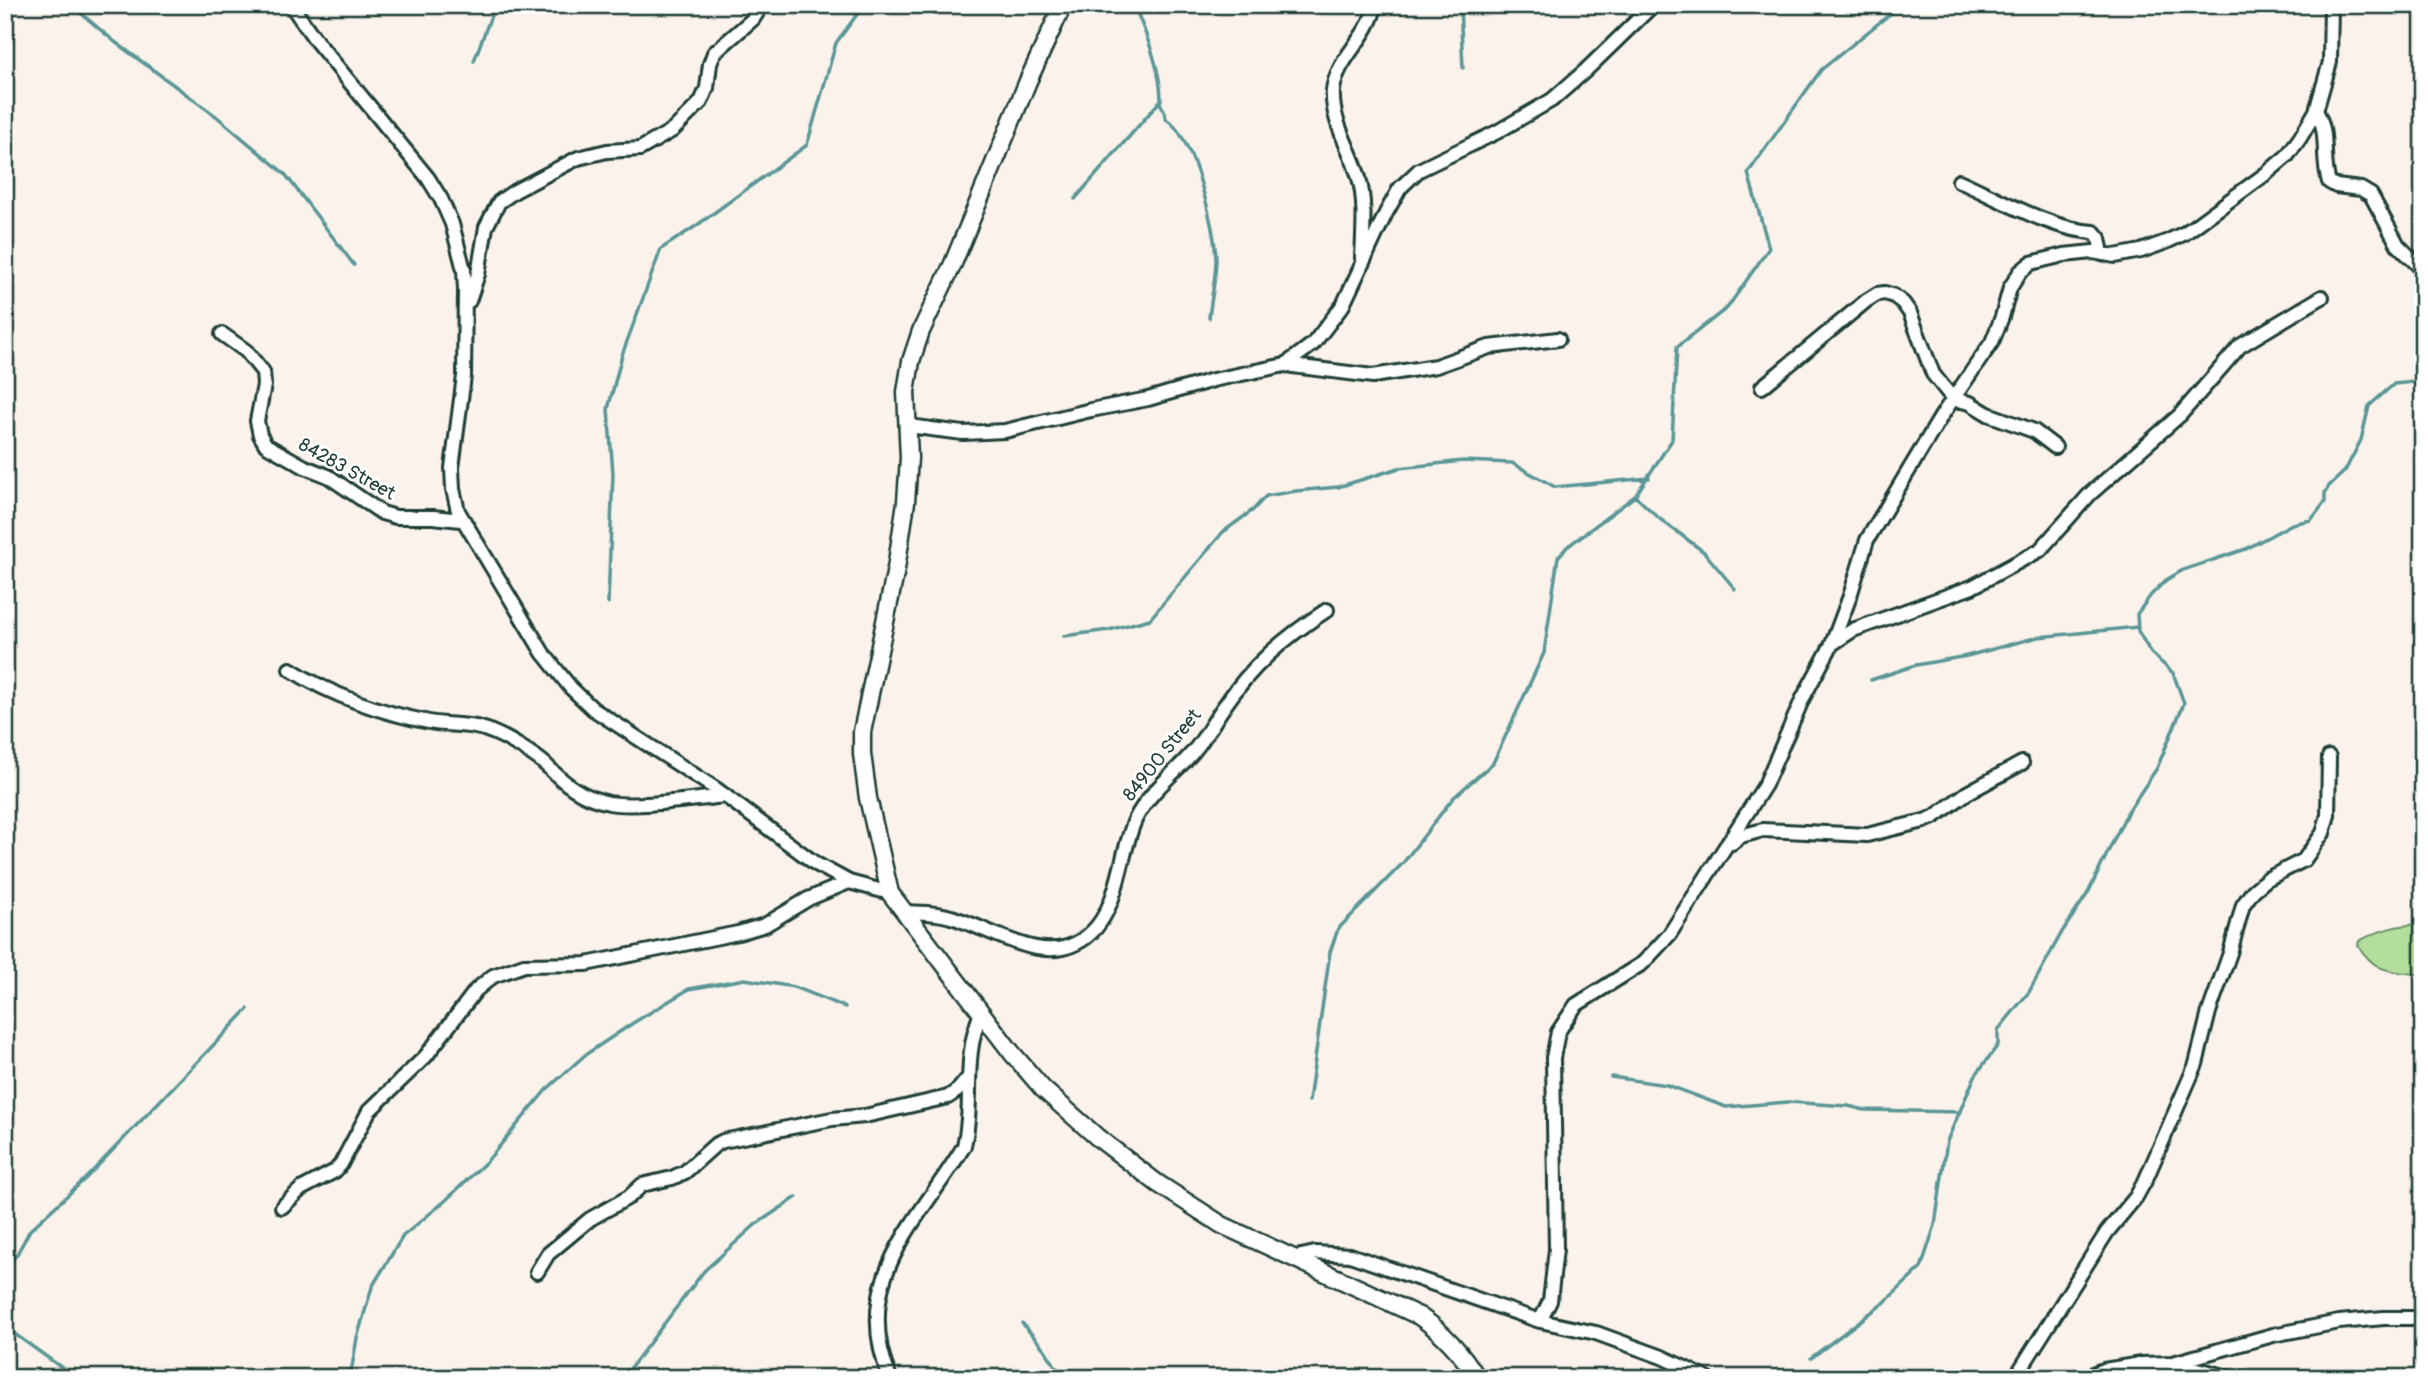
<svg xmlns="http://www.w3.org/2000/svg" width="2428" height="1383" viewBox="0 0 2428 1383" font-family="Pangolin,sans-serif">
  <rect width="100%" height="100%" fill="#fbf3eb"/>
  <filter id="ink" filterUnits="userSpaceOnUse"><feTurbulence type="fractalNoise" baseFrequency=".0143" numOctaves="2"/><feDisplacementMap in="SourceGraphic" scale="14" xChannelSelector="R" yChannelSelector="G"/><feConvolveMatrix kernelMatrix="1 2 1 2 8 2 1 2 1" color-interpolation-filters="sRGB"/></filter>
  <g filter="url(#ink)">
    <!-- green -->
    <path fill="#b3de9b" stroke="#698e68" stroke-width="2" d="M2423 924V975C2392 971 2375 974 2358 945L2359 941C2382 929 2396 925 2423 924Z"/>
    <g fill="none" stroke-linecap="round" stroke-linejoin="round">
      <!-- stream -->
      <path stroke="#5a9696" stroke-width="3.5" d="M71 5 115 42 216 116 285 174 354 265
        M1460 5 1463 68
        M474 61 495 5
        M1160 103 1165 112 1166 119C1193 134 1215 228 1216 259 1216 278 1211 299 1209 318
        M1075 199 1161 100C1161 69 1146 34 1134 5
        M1635 496 1660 519 1704 552 1735 589
        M608 603 613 473 608 409 622 355 661 249 696 226 807 145 836 43 864 5
        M1064 636 1109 630 1150 619 1223 532 1253 510 1266 496 1296 491 1338 487 1399 468 1463 461 1512 463 1555 487 1649 478
        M1871 680 1916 665 1967 656 2038 637 2138 627
        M1611 1077 1667 1085 1726 1107 1788 1102 1848 1106 1865 1110 1960 1112
        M1309 1101 1330 952 1338 929 1403 863 1453 798 1493 763 1544 653 1558 557 1567 547 1635 496 1672 440 1677 347 1728 307 1769 248 1748 173 1821 70 1901 5
        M5 1269 17 1254 30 1230 86 1178 248 1009
        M1022 1323 1045 1350 1063 1378
        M5 1327 76 1378
        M1811 1358 1885 1302 1921 1268 1935 1225 1947 1141 1975 1076 1998 1045V1030L2029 992 2062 932 2088 893 2127 813 2157 768 2184 703 2173 673 2151 653 2138 631 2137 614 2151 595 2166 580 2183 570 2246 549 2292 524 2311 520 2325 502V493L2329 486 2345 471 2361 440 2369 406 2394 384 2414 382 2423 386
        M350 1378 357 1338 372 1287 403 1236 445 1201 488 1160 546 1090 585 1055 633 1023 689 989 745 979 794 987 845 1007
        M623 1378 704 1271 755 1225 797 1197
        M1402 1378 1435 1375"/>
      <!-- minor casing -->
      <g stroke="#1f3d34" stroke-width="18">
        <path id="minor" d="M291 5 317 42 428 178 441 199 452 224 464 270 465 290 464 376 452 468 453 489 458 511 543 653 571 688 593 709 716 789 816 864 849 882 890 893
          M2316 111C2330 132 2321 160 2329 182L2336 186 2361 189 2371 195 2398 245 2420 267
          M1959 181C1998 198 2052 230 2094 232L2099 238 2102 254
          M1362 258C1363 232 1366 203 1359 178 1351 149 1331 122 1333 91 1336 58 1370 37 1375 5
          M469 301 478 274 486 227 499 202 515 191 578 158 607 151 640 149 673 130 701 102 707 88 710 64 714 53 753 19 762 5
          M222 334 246 351 263 372 264 385 257 421 260 435 266 445 305 467 328 476 382 513 396 517H433L461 520
          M1285 365 1373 376 1436 366 1489 347 1558 339
          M1762 387 1866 301 1877 294 1885 293 1894 296 1903 303 1910 313 1933 374 1953 399 1970 403 1988 414 2034 431 2055 447
          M908 426 963 433 1005 431 1091 410 1148 399 1213 380 1285 365 1313 344 1343 305 1386 213 1400 188 1419 170 1497 132 1552 100 1585 71 1653 5
          M1832 644 1853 630 1972 587 2040 550 2090 494 2180 415 2240 346 2322 297
          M290 669C330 695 382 713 429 722 449 726 472 723 492 732 507 738 534 754 546 765 565 784 581 797 609 803 638 808 693 799 726 796
          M1732 843 1741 836 1763 830 1867 835 1924 821 1934 817 1967 793 2022 763
          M904 912C919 913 936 912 951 917 983 926 1029 956 1063 948 1120 934 1116 863 1135 820 1148 793 1174 774 1193 752 1205 738 1213 722 1223 708 1252 665 1284 638 1327 610
          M282 1207 301 1189 335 1171 341 1164 369 1111 426 1056 476 990 493 976 524 965 586 964 738 933 765 925 808 899 849 882
          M1292 1258 1315 1253 1350 1255 1540 1321 1596 1333 1662 1357 1706 1378
          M537 1272 548 1254 590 1219 629 1197 642 1185 672 1178 685 1172 715 1145 723 1141 832 1119 865 1116 935 1100 948 1097 958 1090 968 1078
          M1540 1321 1550 1301 1556 1249 1553 1058 1558 1032 1576 1005 1643 963 1669 935 1765 785 1803 698 1832 644 1850 596 1867 540 1942 415 1992 342 2002 317 2010 288 2020 272 2031 263 2064 255 2093 252 2115 256 2141 251 2166 242 2185 233 2267 173 2287 156 2300 138 2316 111 2330 62 2331 5
          M2175 1363 2232 1378
          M890 1378C849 1279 919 1222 964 1146 975 1099 961 1061 981 1013
          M2015 1378 2107 1232 2136 1197 2146 1179 2196 1064 2209 1012 2230 953 2243 905 2253 891 2267 879 2304 860 2323 833 2328 815 2329 757
          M2083 1378 2104 1370 2141 1364 2173 1363 2273 1335 2339 1322 2384 1318H2423"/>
      </g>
      <!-- tertiary casing -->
      <g stroke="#1f3d34" stroke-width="21">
        <path id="tertiary" d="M1063 5 1028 81 952 266 921 331 911 361 906 392 909 458 906 502 896 569 862 732V754L868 798 890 893 1012 1053 1043 1089 1097 1137 1157 1183 1222 1225 1419 1316C1443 1332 1462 1353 1477 1378"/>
      </g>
      <!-- minor -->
      <use href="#minor" stroke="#fff" stroke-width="12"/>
      <!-- tertiary -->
      <use href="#tertiary" stroke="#fff" stroke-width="16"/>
    </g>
  </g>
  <g text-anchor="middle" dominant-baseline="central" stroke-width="5" stroke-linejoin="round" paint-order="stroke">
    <!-- street labels -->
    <g font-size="19" fill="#1f3d34" stroke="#fff">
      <text transform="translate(347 469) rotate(29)">84283 Street</text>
      <text transform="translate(1162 755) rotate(-51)">84900 Street</text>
    </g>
  </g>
  <!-- margin -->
  <rect width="2428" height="1383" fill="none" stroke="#fff" stroke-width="28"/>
  <rect x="14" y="14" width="2400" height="1355" fill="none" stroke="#1f3d34" stroke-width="2.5" filter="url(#ink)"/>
</svg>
